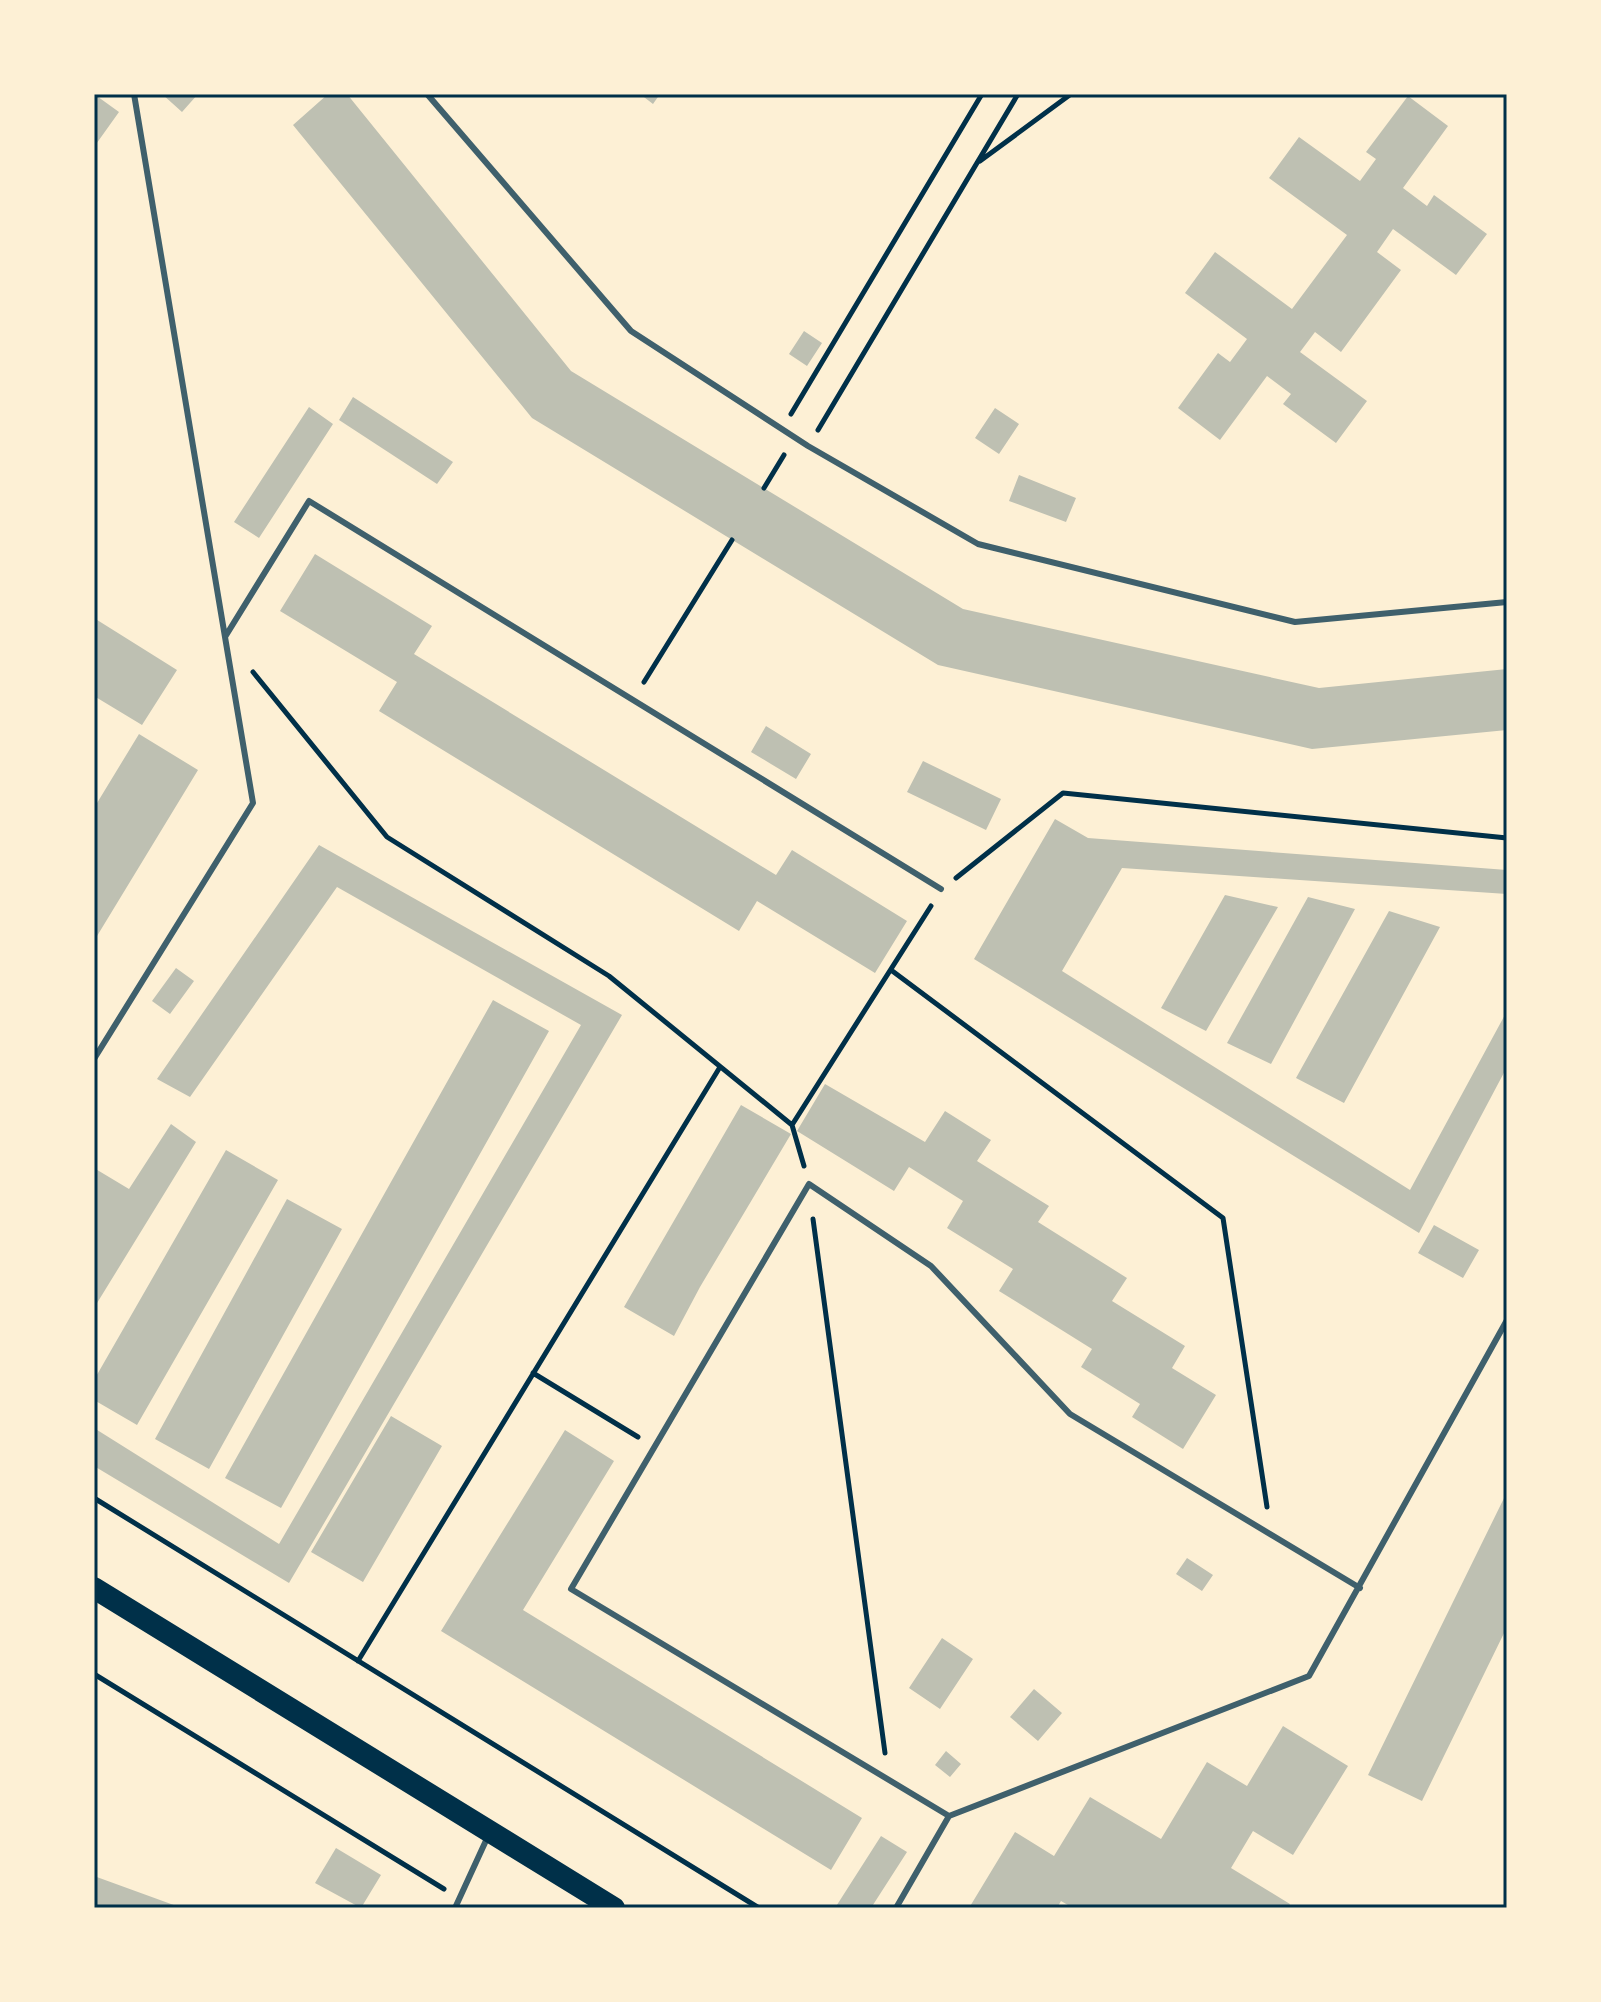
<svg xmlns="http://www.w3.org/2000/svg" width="1601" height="2002" viewBox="0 0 1601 2002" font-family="'Work Sans',sans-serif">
  <rect width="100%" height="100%" fill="#fdf0d5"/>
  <!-- building -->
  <path fill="#bec0b2" d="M94 94 119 112 94 147Z
    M162 94H198L182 112Z
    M328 94H347L571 371 963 609 1319 688 1507 669V730L1312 749 938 665 532 418 293 125Z
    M640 94H660L653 104Z
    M1408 96 1448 126 1403 188 1427 206 1434 195 1487 234 1456 275 1393 229 1377 252 1401 270 1341 352 1315 332 1300 352 1367 401 1336 443 1283 404 1291 394 1267 376 1220 440 1178 408 1218 353 1230 362 1247 339 1185 293 1215 252 1292 309 1347 235 1269 178 1299 137 1360 181 1376 159 1366 152Z
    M804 331 822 343 807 366 789 354Z
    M353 397 453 462 437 484 339 420Z
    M309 407 333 424 259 538 234 522Z
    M995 408 1019 424 999 454 975 438Z
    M1019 475 1076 498 1066 522 1009 501Z
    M315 554 432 626 414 654 776 875 792 850 907 921 875 973 757 901 739 931 379 711 397 682 280 611Z
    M94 618 177 670 142 725 94 696Z
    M766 726 811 754 796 779 751 752Z
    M139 734 198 770 94 941V808Z
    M923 761 1001 799 986 830 907 792Z
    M1055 819 1088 838 1507 870V894L1122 868 1062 971 1410 1190 1507 1011V1067L1419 1233 974 959Z
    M319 845 622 1015 289 1583 94 1466V1428L279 1544 581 1025 337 887 190 1097 157 1079Z
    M1225 895 1278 907 1206 1031 1161 1008Z
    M1308 897 1355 909 1271 1064 1227 1043Z
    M1389 911 1440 927 1344 1103 1296 1078Z
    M176 968 194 981 170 1014 152 1001Z
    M493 1000 549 1031 281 1508 225 1478Z
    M825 1084 925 1142 945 1111 991 1140 977 1161 1049 1206 1038 1222 1127 1278 1112 1301 1185 1346 1172 1368 1216 1395 1183 1449 1132 1417 1140 1404 1081 1367 1092 1349 999 1291 1013 1269 947 1228 963 1201 909 1167 894 1191 797 1131Z
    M741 1105 791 1134 700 1287 674 1336 624 1307Z
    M171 1124 196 1142 94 1308V1168L129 1189Z
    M226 1150 278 1180 137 1425 94 1400V1380Z
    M287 1199 342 1229 209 1469 155 1439Z
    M1434 1225 1479 1250 1463 1278 1418 1253Z
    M391 1416 442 1446 363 1582 311 1552Z
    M565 1430 614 1461 523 1610 862 1818 831 1870 441 1631Z
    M1507 1492V1627L1422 1801 1368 1775Z
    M1187 1558 1213 1575 1202 1591 1176 1574Z
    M942 1638 973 1659 940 1709 909 1688Z
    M1034 1689 1062 1713 1038 1741 1010 1717Z
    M1283 1726 1348 1766 1293 1855 1253 1831 1231 1868 1290 1904 1288 1908H1073L1061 1901 1057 1908H969L1015 1832 1054 1856 1090 1797 1161 1839 1207 1762 1247 1786Z
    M946 1751 961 1764 950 1777 935 1765Z
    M881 1836 907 1852 871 1908H835Z
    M336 1848 381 1875 361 1908 315 1883Z
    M94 1876 182 1908H94Z"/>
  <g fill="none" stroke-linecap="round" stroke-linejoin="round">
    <!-- path -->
    <path stroke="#003049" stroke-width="5" d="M980 161 1071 94
      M791 414 982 94
      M818 430 1018 94
      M764 488 784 455
      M253 672 387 837 609 976 792 1125
      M644 682 732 540
      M956 878 1063 793 1507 838
      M891 970 1223 1218 1267 1507
      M804 1166 792 1125 931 906
      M813 1219 885 1753
      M533 1373 638 1437
      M94 1498 759 1908
      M358 1661 720 1067
      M94 1674 444 1889"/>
    <!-- service -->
    <path stroke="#3f606c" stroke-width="6" d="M134 94 225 637
      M427 94 631 331 808 446 978 544 1295 622 1507 602
      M94 1059 253 803 225 637 309 501 941 889
      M949 1816 571 1589 809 1184 931 1266 1070 1414 1360 1588
      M455 1908 489 1834
      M896 1908 949 1816 1309 1676 1507 1320"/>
    <!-- trunk -->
    <path stroke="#003049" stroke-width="22" d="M94 1588 614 1908"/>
  </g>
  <!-- border -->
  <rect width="1601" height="2002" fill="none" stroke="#fdf0d5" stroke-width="192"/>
  <rect x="96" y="96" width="1409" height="1810" fill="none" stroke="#003049" stroke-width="3"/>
</svg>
